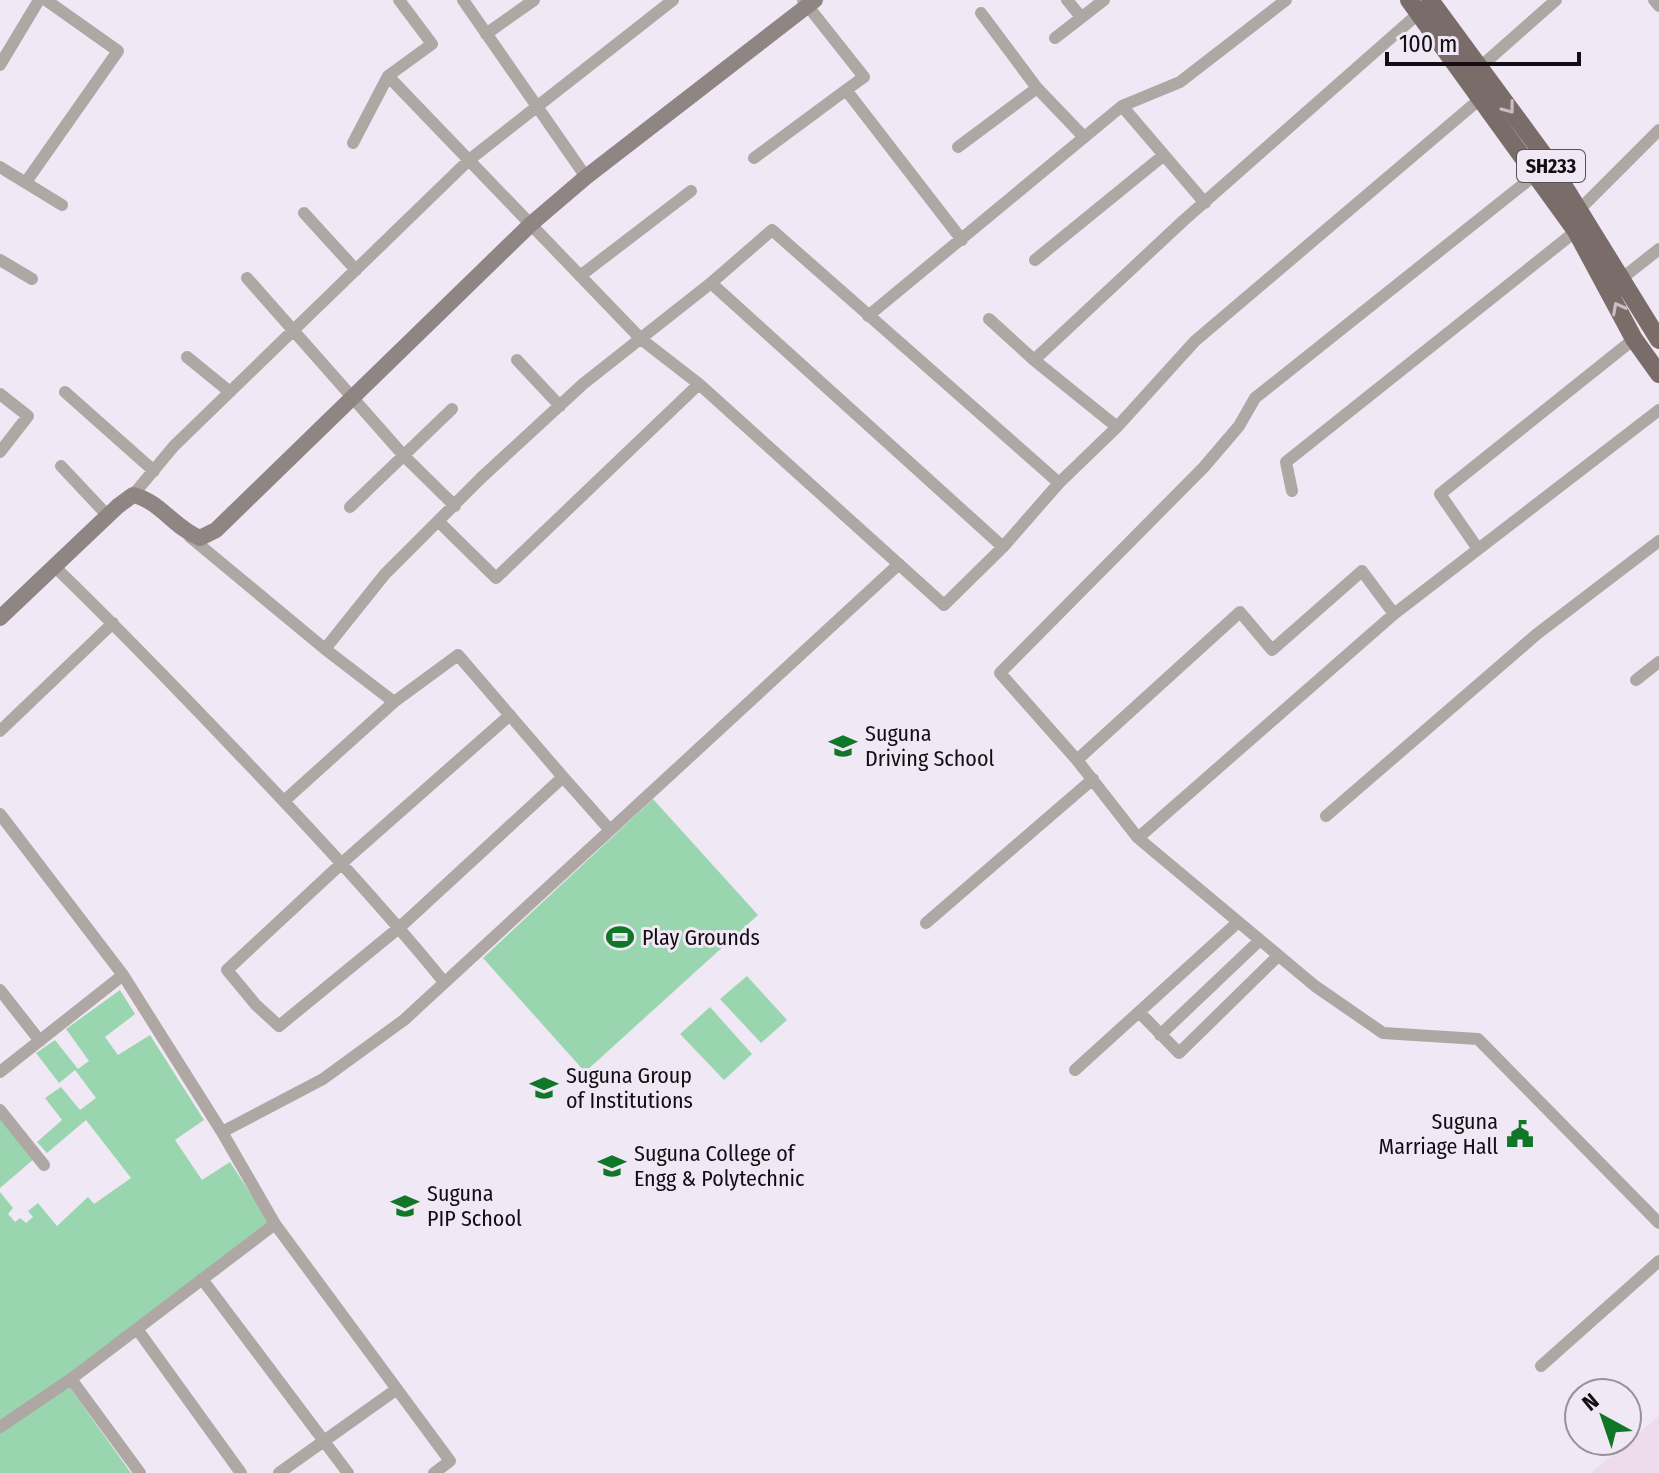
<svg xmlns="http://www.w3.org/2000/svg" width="1659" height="1473" viewBox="0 0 1659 1473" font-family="'Fira Sans Condensed',sans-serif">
  <rect width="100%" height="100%" fill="#f1e8f5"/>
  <!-- industrial -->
  <path fill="#eedbeb" d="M1659 1416V1473H1591Z"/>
  <!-- green -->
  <path fill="#99d6af" d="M653 799 758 915 585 1072 483 958Z
    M747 976 787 1020 761 1043 720 999Z
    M120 990 135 1014 105 1037 118 1055 150 1035 204 1120 175 1140 202 1180 230 1162 269 1222 63 1378 131 1473H0V1192L13 1208 8 1214 15 1222 20 1218 26 1223 33 1217 28 1211 38 1203 57 1226 88 1197 94 1204 131 1178 86 1120 47 1153 37 1142 62 1120 45 1098 61 1087 80 1110 96 1098 75 1070 59 1083 36 1053 55 1040 78 1069 89 1061 66 1029Z
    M710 1007 752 1054 724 1080 680 1034Z
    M0 1116 34 1159 0 1188Z"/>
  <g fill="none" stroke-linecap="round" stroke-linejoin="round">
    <!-- street -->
    <path stroke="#aea7a4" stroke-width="12" d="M463 0 586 177
      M803 0 864 77 846 90
      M1067 0 1081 17
      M1654 0 1659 6
      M981 13 1037 88 1083 136
      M486 34 534 0
      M1055 38 1104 0
      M0 65 39 0
      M1479 68 1556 0
      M388 76 641 339 699 384 944 605 1003 547 1059 483 1117 427 1195 341 1480 99
      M1122 106 1180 82 1286 0
      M353 143 388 76 432 44 399 0
      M958 147 1037 88
      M754 158 846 90 962 240
      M0 167 62 205
      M1535 175 1255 398 1239 426 1204 467 1000 673 1077 760 1240 612 1272 650 1362 571 1394 614 1659 410
      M26 182 118 51 46 0
      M1578 211 1659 130
      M304 213 356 270
      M0 260 32 279
      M1035 260 1164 155
      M580 276 691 191
      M247 278 404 456 455 506
      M1621 279 1659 249
      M711 283 1003 547
      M868 316 1122 106 1205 203
      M989 319 1034 360
      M187 357 230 392
      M517 360 560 406
      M65 392 154 471
      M0 394 28 416 0 452
      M1117 427 1034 360 1183 221 1419 13
      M61 466 108 516
      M1292 491 1286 462 1576 231
      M133 495 174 446 469 160 673 0
      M350 507 452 409
      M439 522 496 578 699 384
      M190 537 325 649 385 574 481 478 583 384 711 283 772 230 1059 483
      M1478 549 1440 494 1634 339
      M54 566C117 627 177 689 237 752 309 827 379 902 444 982
      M1394 614 1138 838 1315 986 1383 1033 1478 1039 1659 1223
      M325 649 394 702 458 655 563 777 400 927 279 1026 256 1005 227 970 342 863 510 715
      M1636 680 1659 662
      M0 731 113 623
      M1077 760 1138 838
      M563 777 610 830
      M284 801 394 702
      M0 814 123 975 222 1132 275 1224 71 1379 140 1473
      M1326 816 1537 634 1659 541
      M926 923 1093 779
      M0 990 40 1041
      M1139 1012 1179 1053 1278 956
      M1160 1035 1259 941
      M1075 1070 1237 923
      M0 1072 123 975
      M0 1110 44 1165
      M222 1132 323 1079 404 1020 899 564
      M275 1224 450 1461 434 1473
      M202 1279 348 1473
      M137 1329 241 1473
      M1541 1366 1659 1261
      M0 1427 71 1379
      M279 1473 397 1389"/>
    <!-- secondary -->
    <path stroke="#8f8582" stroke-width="16" d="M0 618 118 506 133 495C160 501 174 528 200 538L216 530 531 224 586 177 815 0"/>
    <!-- primary -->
    <path stroke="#7a6d69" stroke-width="18" d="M1409 0 1576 231 1634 339 1659 374
      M1430 0 1549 162 1659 340"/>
  </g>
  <!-- one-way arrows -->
  <defs><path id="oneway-chevron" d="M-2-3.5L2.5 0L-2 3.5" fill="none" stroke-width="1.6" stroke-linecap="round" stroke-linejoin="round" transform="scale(2)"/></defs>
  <g stroke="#c7bdc4">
    <use href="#oneway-chevron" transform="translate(1509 108) rotate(53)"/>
    <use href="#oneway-chevron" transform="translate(1618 308) rotate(-118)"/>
  </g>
  <!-- icons -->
  <defs>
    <g id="school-bare" transform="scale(2.16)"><path d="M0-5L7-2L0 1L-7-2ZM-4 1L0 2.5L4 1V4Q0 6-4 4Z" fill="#107628" stroke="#f1e8f5" stroke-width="2.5" paint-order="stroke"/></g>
    <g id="stadium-bare" transform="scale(2.16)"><path d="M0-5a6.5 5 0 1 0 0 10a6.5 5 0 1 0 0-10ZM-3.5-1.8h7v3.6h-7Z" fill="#107628" stroke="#f1e8f5" stroke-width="2.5" paint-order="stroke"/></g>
    <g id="university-bare" transform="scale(2.16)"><path d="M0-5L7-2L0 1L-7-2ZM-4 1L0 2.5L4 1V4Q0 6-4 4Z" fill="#107628" stroke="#f1e8f5" stroke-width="2.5" paint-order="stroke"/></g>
    <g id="civic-bare" transform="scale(2.16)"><path d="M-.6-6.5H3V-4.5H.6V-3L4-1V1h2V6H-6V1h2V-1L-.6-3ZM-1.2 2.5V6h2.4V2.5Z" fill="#107628" stroke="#f1e8f5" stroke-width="2.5" paint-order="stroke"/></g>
  </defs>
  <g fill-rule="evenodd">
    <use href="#school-bare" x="843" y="746"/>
    <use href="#stadium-bare" x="620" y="937"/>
    <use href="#university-bare" x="544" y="1088"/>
    <use href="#civic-bare" x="1520" y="1134"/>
    <use href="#university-bare" x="612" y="1166"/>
    <use href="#school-bare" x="405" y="1206"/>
  </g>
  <g text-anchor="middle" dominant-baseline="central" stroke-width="6" stroke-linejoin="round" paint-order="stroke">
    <!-- shield labels -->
    <rect fill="#f1e8f5" stroke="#554f57" stroke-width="2" x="1517" y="150" width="68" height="32" rx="6"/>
    <g font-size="20" font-weight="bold" fill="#120e13">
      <text x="1551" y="166">SH233</text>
    </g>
    <!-- poi labels -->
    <g font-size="22" fill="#120e13" stroke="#f1e8f5" text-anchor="start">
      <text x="865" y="733">Suguna<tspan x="865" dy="25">Driving School</tspan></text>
      <text x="642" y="937">Play Grounds</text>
      <text x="566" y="1075">Suguna Group<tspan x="566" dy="25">of Institutions</tspan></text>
      <text x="1498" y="1121" text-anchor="end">Suguna<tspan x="1498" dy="25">Marriage Hall</tspan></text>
      <text x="634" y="1153">Suguna College of<tspan x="634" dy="25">Engg &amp; Polytechnic</tspan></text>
      <text x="427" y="1193">Suguna<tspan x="427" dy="25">PIP School</tspan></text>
    </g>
  </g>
  <!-- north arrow -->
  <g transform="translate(1603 1417) rotate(320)"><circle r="38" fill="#f1e8f5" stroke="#98919b" stroke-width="2"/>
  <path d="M0-6L14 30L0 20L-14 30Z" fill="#107628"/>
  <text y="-12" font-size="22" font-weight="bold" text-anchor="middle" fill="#120e13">N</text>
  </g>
  <!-- scale -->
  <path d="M1387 52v12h192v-12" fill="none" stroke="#120e13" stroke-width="4"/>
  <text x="1399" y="52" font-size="24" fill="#120e13" stroke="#f1e8f5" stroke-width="6" paint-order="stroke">100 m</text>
</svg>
